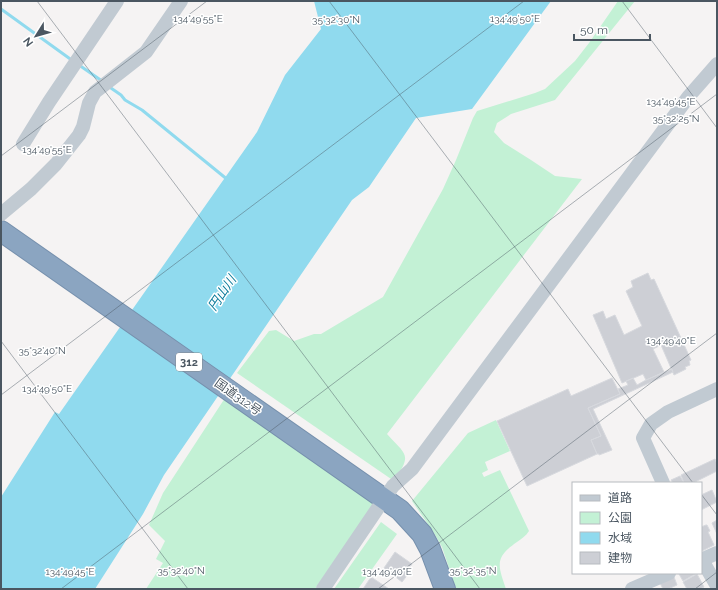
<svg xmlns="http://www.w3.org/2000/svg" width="718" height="590" viewBox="0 0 718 590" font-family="Raleway,'Noto Sans JP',sans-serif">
  <rect width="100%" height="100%" fill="#f5f3f3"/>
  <!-- green -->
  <path fill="#c3f1d5" d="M618 1H635L555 100 511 114 497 123 494 132 504 143 531 160 555 176 582 179 387 434C407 456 412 454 394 481L237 373 269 331 276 330 294 341 314 334H321L383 297 443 189 456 160 473 118 477 111 535 93 545 89 575 61 589 43Z
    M225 398 375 502 315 589H146L163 563 156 559 165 541 149 525 163 493Z
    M496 420 510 451 485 462 488 470 482 473 484 477 500 470 529 531C526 536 521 539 517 542 494 558 498 565 506 589H456L442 547 434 533 412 501 468 433Z
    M381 522 397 534 358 589H334Z"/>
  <!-- water -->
  <path fill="#90daee" d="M314 1H551L472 109 416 118 369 187 352 200 164 475 143 514 95 589H1V497L55 412 59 414 257 132 285 75 321 29Z"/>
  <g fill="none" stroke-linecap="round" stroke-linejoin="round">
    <!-- stream -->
    <path stroke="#90daee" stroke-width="3" d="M1 9 73 61
      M79 65 102 81
      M108 86 121 95 125 100 142 110 228 180"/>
  </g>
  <!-- building -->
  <path fill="#cdcfd5" stroke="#d7d9de" d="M648 273 651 280 654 279 691 360 689 361 690 365 685 367 686 369 674 375 661 345 653 349 664 372 646 380 643 374 622 383 593 315 603 311 606 319 615 315 624 335 642 326 626 291 633 287 631 281Z
    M672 369 673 372 593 409 612 450 599 455V454H597L591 440 601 436 588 408 620 394 618 389 628 385 626 381 633 378 637 385 646 380Z
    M612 378 620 394 588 408 601 436 591 440 597 454 527 486 497 421 568 389 571 396Z
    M715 459 717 464V471L693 483H684L681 475Z
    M680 476 684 483H673L671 480Z
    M712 490 717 502 701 510V495Z
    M717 520V534L712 523Z
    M706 525H707L710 531 708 532 714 545 702 551 701 527Z
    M395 552 412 564 407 571 409 573 402 582 384 568Z
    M681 573H697L683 581 679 574Z
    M697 574 704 587 700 589H687L683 582Z
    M371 577 389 589H363Z
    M674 577 677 585 668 589H663L660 583Z"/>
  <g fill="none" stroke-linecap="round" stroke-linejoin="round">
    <!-- highway casing -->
    <g stroke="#7690ad" stroke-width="22">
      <path id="highway" d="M1 231 400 510 422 534 430 549 445 589"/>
    </g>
    <!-- minor -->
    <path stroke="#c1cad2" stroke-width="14" d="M23 144 49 102 117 1
      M1 214 31 189 56 164 79 135 83 127 89 103 95 92 146 52 181 1
      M663 483 643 438 651 424 668 412 717 389
      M701 560 717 553
      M702 560 717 586
      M323 589 384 499 393 486 412 469 689 96 717 64
      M632 589 669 573"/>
    <!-- highway -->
    <use href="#highway" stroke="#8ba5c1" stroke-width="20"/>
  </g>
  <!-- ticks -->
  <path fill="none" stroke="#4a5661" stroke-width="1" stroke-opacity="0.45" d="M37 1 480 589M329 1 693 483M622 1 717 128M1 156 207 1M1 341 188 589M1 395 524 1M701 494 717 515M61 589 717 94M378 589 717 333M695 589 717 572"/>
  <g text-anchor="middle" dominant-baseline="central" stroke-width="3" stroke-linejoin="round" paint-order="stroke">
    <!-- shield labels -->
    <rect fill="#fff" stroke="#808990" stroke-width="1" x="176" y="353" width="26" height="18" rx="3"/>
    <g font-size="11" font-weight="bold" fill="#4a5661">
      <text x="189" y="362">312</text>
    </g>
    <!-- street labels -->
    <g font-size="12" fill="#4a5661" stroke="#fff">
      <text transform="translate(238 397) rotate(35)">国道312号</text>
    </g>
    <!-- water labels -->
    <g font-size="13" font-style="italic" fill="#0c7c9b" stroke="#fff">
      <text transform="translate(222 293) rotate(-56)">円山川</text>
    </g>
  </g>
  <g font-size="10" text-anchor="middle" fill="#4a5661" stroke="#fff" stroke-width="3" stroke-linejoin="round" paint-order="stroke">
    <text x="515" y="22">134°49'50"E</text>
    <text x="198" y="22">134°49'55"E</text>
    <text x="336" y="23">35°32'30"N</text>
    <text x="671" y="105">134°49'45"E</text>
    <text x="676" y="122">35°32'25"N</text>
    <text x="47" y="153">134°49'55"E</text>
    <text x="671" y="344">134°49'40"E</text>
    <text x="42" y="354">35°32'40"N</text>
    <text x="47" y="392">134°49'50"E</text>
    <text x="181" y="574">35°32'40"N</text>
    <text x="473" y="574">35°32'35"N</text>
    <text x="70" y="575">134°49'45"E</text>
    <text x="387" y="575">134°49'40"E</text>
  </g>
  <!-- border -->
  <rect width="718" height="590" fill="none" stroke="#4a5661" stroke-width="4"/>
  <!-- legend -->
  <rect x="572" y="482" width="130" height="92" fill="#ffffff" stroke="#b7bbc0"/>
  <rect x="580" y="495" width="20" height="6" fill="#c1cad2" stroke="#b7bbc0"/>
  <text x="608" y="502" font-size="12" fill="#4a5661">道路</text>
  <rect x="580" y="512" width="20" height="12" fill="#c3f1d5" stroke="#b7bbc0"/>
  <text x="608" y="522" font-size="12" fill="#4a5661">公園</text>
  <rect x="580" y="532" width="20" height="12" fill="#90daee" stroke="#b7bbc0"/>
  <text x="608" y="542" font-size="12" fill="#4a5661">水域</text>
  <rect x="580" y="552" width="20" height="12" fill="#cdcfd5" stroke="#b7bbc0"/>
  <text x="608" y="562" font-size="12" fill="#4a5661">建物</text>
  <!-- north arrow -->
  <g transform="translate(36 36) rotate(233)" stroke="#ffffff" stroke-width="3" paint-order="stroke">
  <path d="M0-3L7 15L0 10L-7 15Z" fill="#4a5661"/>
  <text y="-6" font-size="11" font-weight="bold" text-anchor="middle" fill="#4a5661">N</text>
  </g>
  <!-- scale -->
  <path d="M574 34v6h76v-6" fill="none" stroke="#4a5661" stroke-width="2"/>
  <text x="580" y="34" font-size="12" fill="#4a5661" stroke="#ffffff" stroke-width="3" paint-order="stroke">50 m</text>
</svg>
